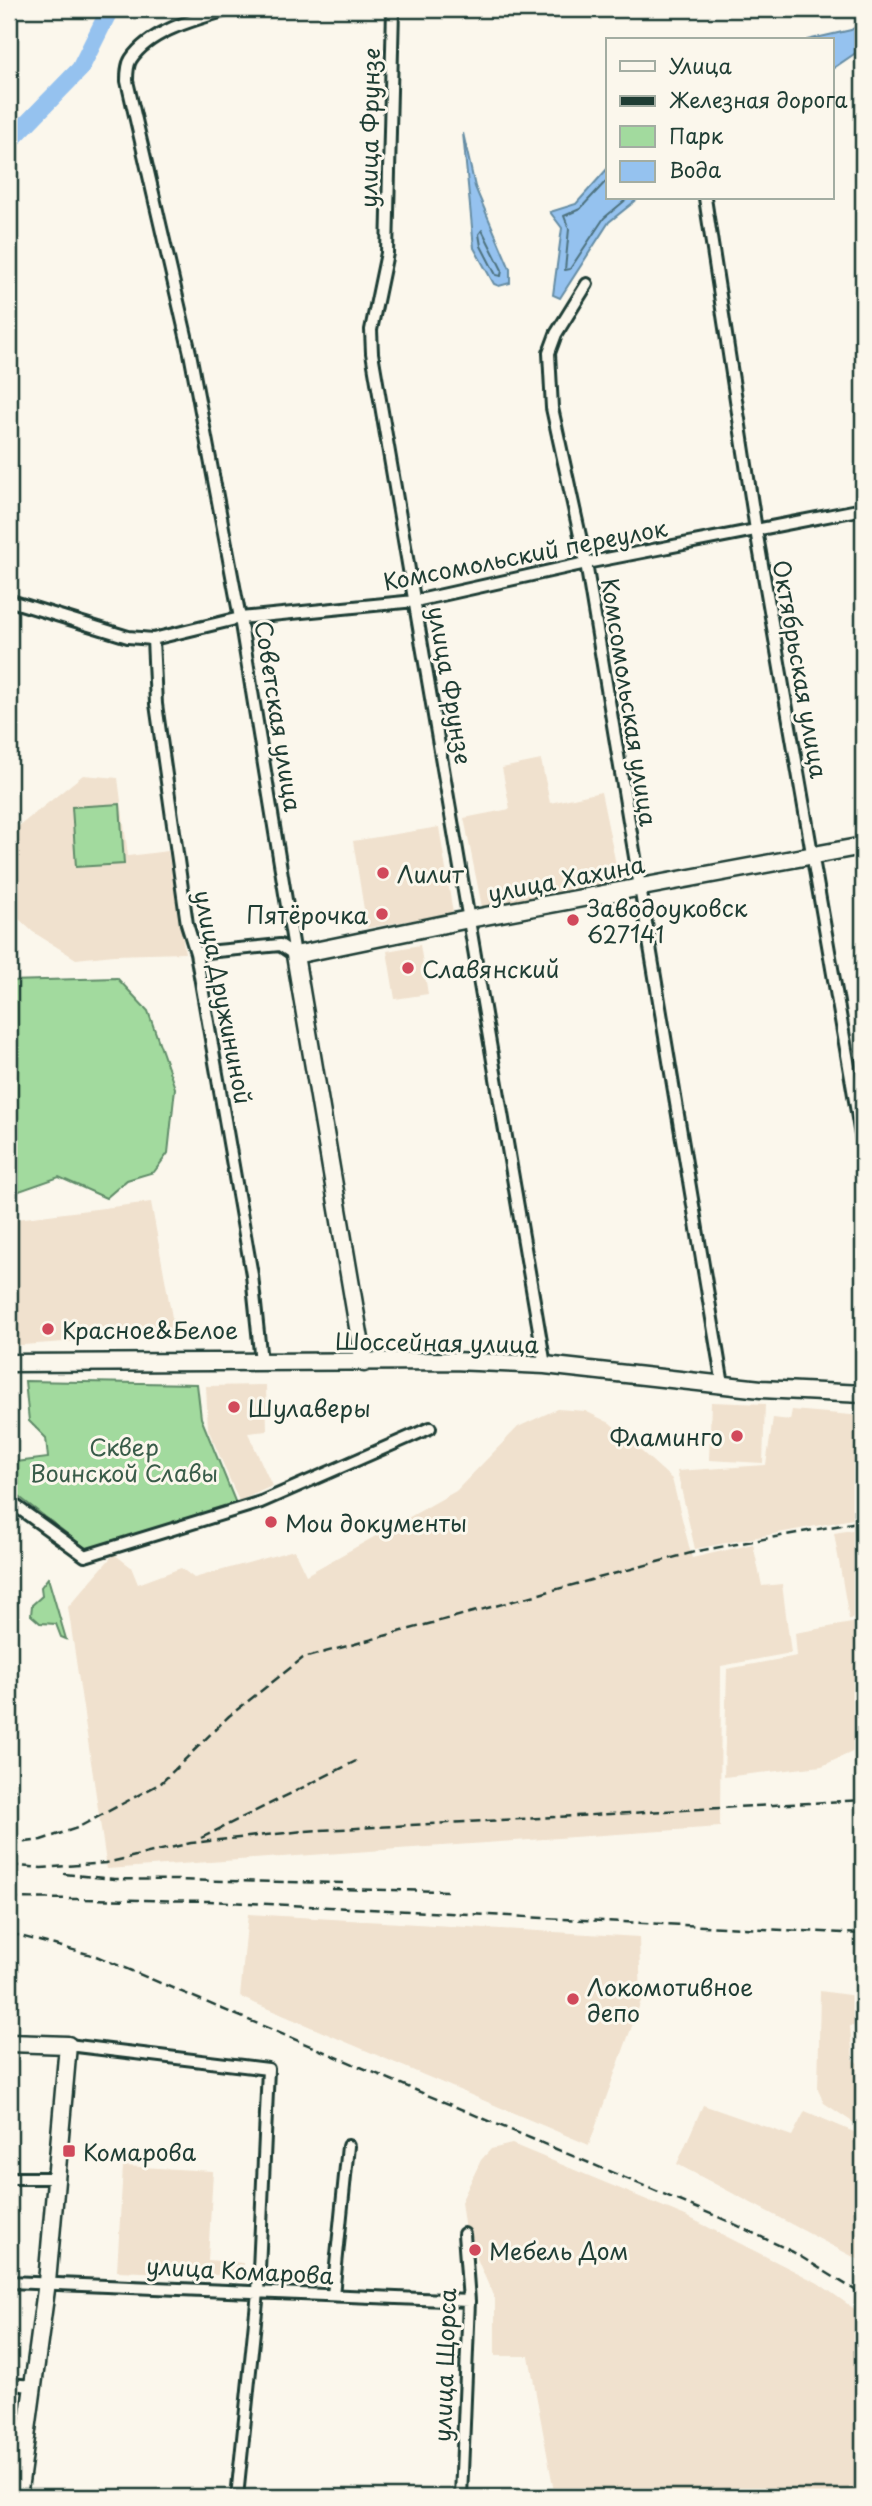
<svg xmlns="http://www.w3.org/2000/svg" width="872" height="2506" viewBox="0 0 872 2506" font-family="'Playpen Sans',sans-serif">
  <rect width="100%" height="100%" fill="#fbf7ec"/>
  <filter id="ink" filterUnits="userSpaceOnUse"><feTurbulence type="fractalNoise" baseFrequency=".0143" numOctaves="2"/><feDisplacementMap in="SourceGraphic" scale="14" xChannelSelector="R" yChannelSelector="G"/><feConvolveMatrix kernelMatrix="1 2 1 2 8 2 1 2 1" color-interpolation-filters="sRGB"/></filter>
  <g filter="url(#ink)">
    <!-- built -->
    <path fill="#f0e1ce" d="M541 760 550 803 601 792 620 884 483 912 464 818 510 809 502 768Z
      M83 775 118 778 128 856 168 851 185 953 114 955 76 959 33 932 19 919 12 870 14 830Z
      M439 827 453 913 367 928 353 841Z
      M420 945 428 994 395 999 387 951Z
      M151 1202 175 1334 9 1346V1220Z
      M266 1385 267 1431 248 1433 272 1486 239 1501 208 1429 206 1386Z
      M711 1402 765 1404 763 1463 709 1460Z
      M557 1409 585 1411 610 1423 672 1479 692 1558 753 1544 762 1586 782 1584 791 1653 721 1666 720 1827 107 1869 68 1607 114 1554 131 1567 138 1584 181 1568 194 1578 294 1550 306 1575 456 1491 518 1427Z
      M792 1410 863 1416V1517L695 1549 677 1471 766 1465 773 1418 790 1420Z
      M863 1528V1617L849 1619 834 1533Z
      M863 1621V1747L822 1766 724 1777 727 1669 797 1656 795 1633Z
      M248 1914 639 1937 641 2001 589 2145 240 1997Z
      M820 1991 863 1997V2027L850 2026 853 2060 863 2066V2129L824 2103 818 2090Z
      M703 2105 792 2136 805 2111 863 2136V2262L677 2164Z
      M512 2144 688 2217 818 2283 863 2315V2497H555L529 2356H495V2300L465 2231 461 2202 481 2160 491 2149Z
      M123 2166 213 2171 208 2260 243 2263 242 2276 117 2271Z"/>
    <!-- green -->
    <path fill="#a2da9e" stroke="#608c69" stroke-width="2" d="M120 804 124 864 76 867 72 807Z
      M117 978 148 1011 175 1088 168 1153 154 1172 127 1180 106 1198 59 1177 19 1191 9 1204V981Z
      M25 1381 197 1384 201 1418 237 1506 88 1550 9 1489V1463L48 1458 46 1438 29 1421Z
      M48 1578 66 1639 61 1637 56 1624 40 1623 31 1615 32 1605 42 1596 41 1587Z"/>
    <!-- water -->
    <path fill="#95c2ef" stroke="#668da4" stroke-width="2" d="M863 22V48L832 69V40H807L851 30Z
      M463 133 475 187 510 269V283L499 286 494 284 474 248Z
      M608 168V198H639L609 222 560 298 553 295 562 228 550 212 576 204Z"/>
    <g fill="none" stroke-linecap="round" stroke-linejoin="round">
      <!-- shore -->
      <path stroke="#4e727f" stroke-width="2" d="M608 179 580 209 564 216 569 229 565 270 570 269 604 218 628 198
        M482 230 502 270 501 276 496 275 481 246 479 234Z"/>
      <!-- river -->
      <path stroke="#95c2ef" stroke-width="18" d="M9 142 80 69 110 9"/>
      <!-- street casing -->
      <g stroke="#1f3d34" stroke-width="16">
        <path id="street" d="M230 9C198 19 151 29 131 59 127 65 127 74 127 81L190 353 240 618 295 955
          M393 9 387 253 371 330 372 353 545 1365
          M705 198 756 530 863 1147
          M587 284 556 334 549 353 552 408 586 563 723 1385
          M14 602 128 637 153 639 240 618 415 601 586 563 863 509
          M153 639 156 704 187 924 196 953 252 1275 261 1362
          M196 953 280 945 295 955
          M9 1501 85 1556 261 1502 430 1428
          M68 2045 268 2069 258 2292 237 2497
          M9 2178H56
          M9 2282 469 2301
          M333 2295 348 2146
          M9 2384 33 2386
          M461 2497 469 2301 464 2234"/>
      </g>
      <!-- secondary casing -->
      <g stroke="#1f3d34" stroke-width="21">
        <path id="secondary" d="M9 1363 453 1361 545 1365 761 1389 863 1394
          M364 1363 295 955 469 919 863 846
          M9 2043 68 2045 47 2282 18 2497"/>
      </g>
      <!-- street -->
      <use href="#street" stroke="#fbf7ec" stroke-width="10"/>
      <!-- secondary -->
      <use href="#secondary" stroke="#fbf7ec" stroke-width="16"/>
      <!-- rail -->
      <path stroke="#1f3d34" stroke-width="2.5" stroke-dasharray="10 5" stroke-linecap="butt" d="M9 1793 16 1789
        M201 1838 356 1761
        M9 1844 41 1840 77 1828 161 1783 229 1716 303 1658 698 1551 863 1521
        M9 1865 41 1868 106 1863 191 1843 304 1831 863 1800
        M64 1874 115 1879 343 1883
        M332 1889 448 1891
        M9 1898 209 1901 863 1934
        M9 1933 96 1956 730 2222 793 2252 863 2295"/>
    </g>
  </g>
  <!-- markers -->
  <g fill="#d1495b" stroke="#fbf7ec" stroke-width="2.5">
    <circle cx="383" cy="873" r="7"/>
    <circle cx="382" cy="914" r="7"/>
    <circle cx="573" cy="920" r="7"/>
    <circle cx="408" cy="968" r="7"/>
    <circle cx="48" cy="1329" r="7"/>
    <circle cx="234" cy="1407" r="7"/>
    <circle cx="737" cy="1436" r="7"/>
    <circle cx="271" cy="1522" r="7"/>
    <circle cx="573" cy="1999" r="7"/>
    <rect x="62" y="2144" width="14" height="14" rx="3.5"/>
    <circle cx="475" cy="2250" r="7"/>
  </g>
  <g text-anchor="middle" dominant-baseline="central" stroke-width="6" stroke-linejoin="round" paint-order="stroke">
    <!-- street labels -->
    <g font-size="23" fill="#1f3d34" stroke="#fbf7ec">
      <text transform="translate(369 128) rotate(-89)">улица Фрунзе</text>
      <text transform="translate(525 554) rotate(-11)">Комсомольский переулок</text>
      <text transform="translate(801 669) rotate(80)">Октябрьская улица</text>
      <text transform="translate(451 685) rotate(80)">улица Фрунзе</text>
      <text transform="translate(630 702) rotate(81)">Комсомольская улица</text>
      <text transform="translate(279 716) rotate(81)">Советская улица</text>
      <text transform="translate(566 878) rotate(-11)">улица Хахина</text>
      <text transform="translate(224 997) rotate(79)">улица Дружининой</text>
      <text transform="translate(437 1342) rotate(1)">Шоссейная улица</text>
      <text transform="translate(240 2270) rotate(3)">улица Комарова</text>
      <text transform="translate(444 2365) rotate(-88)">улица Щорса</text>
    </g>
    <!-- poi labels -->
    <g font-size="23" fill="#1f3d34" stroke="#fbf7ec" text-anchor="start">
      <text x="397" y="873">Лилит</text>
      <text x="587" y="907">Заводоуковск<tspan x="587" dy="26">627141</tspan></text>
      <text x="368" y="914" text-anchor="end">Пятёрочка</text>
      <text x="422" y="968">Славянский</text>
      <text x="62" y="1329">Красное&amp;Белое</text>
      <text x="248" y="1407">Шулаверы</text>
      <text x="723" y="1436" text-anchor="end">Фламинго</text>
      <text x="285" y="1522">Мои документы</text>
      <text x="587" y="1986">Локомотивное<tspan x="587" dy="26">депо</tspan></text>
      <text x="83" y="2151">Комарова</text>
      <text x="489" y="2250">Мебель Дом</text>
    </g>
    <!-- park labels -->
    <g font-size="23" fill="#395c49" stroke="#fbf7ec">
      <text x="124" y="1446">Сквер<tspan x="124" dy="26">Воинской Славы</tspan></text>
    </g>
  </g>
  <!-- margin -->
  <rect width="872" height="2506" fill="none" stroke="#fbf7ec" stroke-width="35"/>
  <rect x="18" y="18" width="837" height="2471" fill="none" stroke="#1f3d34" stroke-width="2.5" filter="url(#ink)"/>
  <!-- legend -->
  <rect x="606" y="38" width="228" height="161" fill="#fbf7ec" stroke="#a3ada2" stroke-width="2"/>
  <rect x="620" y="61" width="35" height="10" fill="#fbf7ec" stroke="#a3ada2" stroke-width="2"/>
  <text x="669" y="74" font-size="21" fill="#1f3d34">Улица</text>
  <rect x="620" y="96" width="35" height="10" fill="#1f3d34" stroke="#a3ada2" stroke-width="2"/>
  <text x="669" y="108" font-size="21" fill="#1f3d34">Железная дорога</text>
  <rect x="620" y="126" width="35" height="21" fill="#a2da9e" stroke="#a3ada2" stroke-width="2"/>
  <text x="669" y="144" font-size="21" fill="#1f3d34">Парк</text>
  <rect x="620" y="161" width="35" height="21" fill="#95c2ef" stroke="#a3ada2" stroke-width="2"/>
  <text x="669" y="178" font-size="21" fill="#1f3d34">Вода</text>
</svg>
